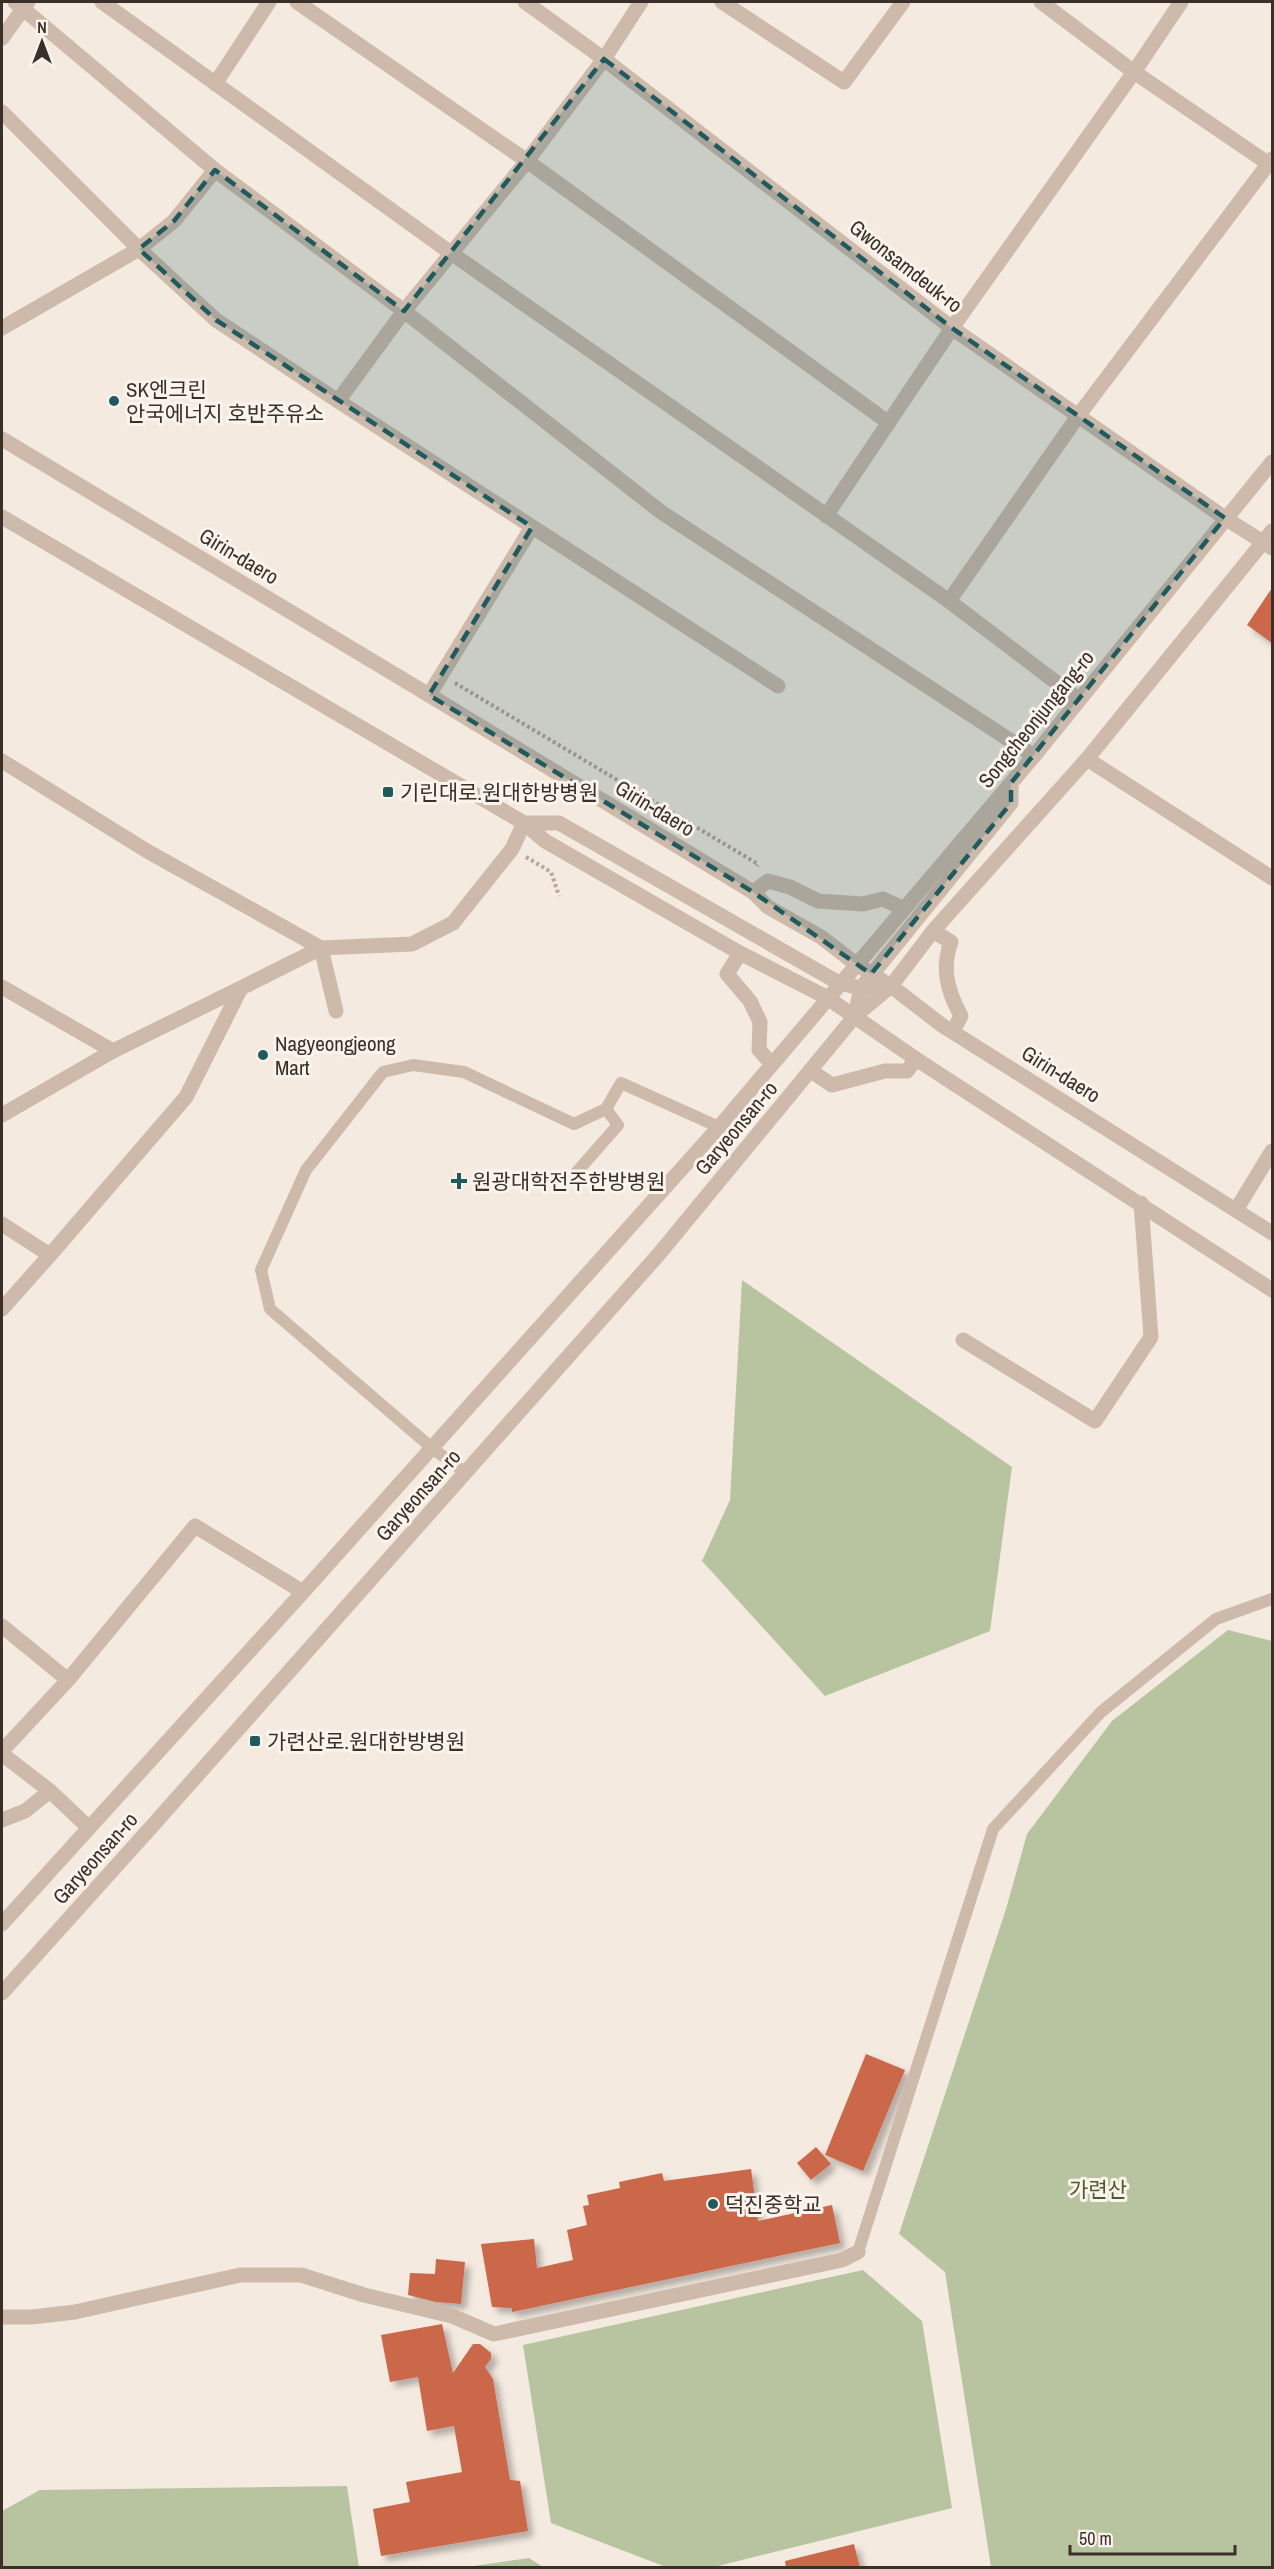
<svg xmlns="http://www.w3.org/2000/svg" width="1274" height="2569" viewBox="0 0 1274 2569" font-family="'Archivo Narrow','Noto Sans KR',sans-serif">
  <defs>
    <filter id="shadow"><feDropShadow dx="5.5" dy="5.5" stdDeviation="3" flood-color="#0004"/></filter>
  </defs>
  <rect width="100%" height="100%" fill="#f4eae0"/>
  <!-- green -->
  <path fill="#b8c49f" d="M742 1280 1012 1467 990 1631 825 1696 702 1561 730 1500Z
    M1228 1630 1272 1641V2567H991L945 2272 899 2234 1006 1909 1027 1834 1112 1721Z
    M863 2270 922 2321 952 2508 710 2568 666 2567 551 2523 523 2345Z
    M347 2486 359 2567H2V2511L40 2490Z
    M529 2558 543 2567H467Z"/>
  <!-- building -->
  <path fill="#ca6748" filter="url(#shadow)" d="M1272 588V643L1247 625Z
    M866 2054 905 2070 863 2171 825 2155Z
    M816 2147 831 2164 811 2180 797 2163Z
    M751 2169 758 2221 832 2205 840 2243 512 2312V2308L492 2307 481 2244 534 2239 537 2268 573 2260 567 2230 587 2225 583 2206 589 2205 587 2195 620 2188 619 2182 662 2173 664 2181Z
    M436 2259 465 2262 461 2304 436 2302 408 2295 410 2273 435 2274Z
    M442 2324 453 2373 473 2344H480L491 2353V2359L485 2367 493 2379 510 2480 520 2481 528 2531 381 2556 373 2509 410 2502 406 2482 462 2472 454 2426 427 2431 418 2377 390 2382 381 2335Z
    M854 2544 860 2568H786L785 2561Z"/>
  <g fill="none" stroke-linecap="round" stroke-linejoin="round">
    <!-- path -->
    <path stroke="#b9a495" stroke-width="4" stroke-dasharray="3 3" stroke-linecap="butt" d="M455 683 758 864 757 866
      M526 857 551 872 559 896"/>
    <!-- service -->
    <path stroke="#cdbaab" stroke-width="12" d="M569 1181 618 1125 606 1109 621 1083 719 1127
      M466 1473 432 1448 270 1309 261 1270 306 1170 383 1072 413 1065 464 1072 574 1124 606 1109
      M858 2252 993 1829 1101 1712 1216 1619 1272 1599"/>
    <!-- pedestrian -->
    <path stroke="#cdbaab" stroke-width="15" d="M2 2317H32L75 2312 240 2275H301L364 2295 452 2316 494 2334 842 2260 858 2252"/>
    <!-- minor -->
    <path stroke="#cdbaab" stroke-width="15" d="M15 2 215 170 404 311 661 512 1034 756
      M102 2 451 253 949 601 1078 699
      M297 2 527 161 889 423
      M525 2 604 59 952 328 1225 518 1272 548
      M722 2 844 82 903 2
      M1041 2 1134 72 1272 166
      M2 38 28 2
      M215 84 269 2
      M2 112 139 249 216 320 338 401 778 686
      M2 328 139 249 174 221 215 170
      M338 401 404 311 527 161 604 59 641 2
      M826 516 952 328 1134 72 1181 2
      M949 601 1078 416 1272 159
      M429 695 532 527
      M1087 759 1272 878
      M2 761 147 851 321 948 336 1011
      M2 987 113 1051 2 1115
      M113 1051 241 988
      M1236 1210 1272 1151
      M2 1224 50 1255 2 1309
      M50 1255 186 1097 241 988 321 948 412 944 453 923 512 849 524 823
      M963 1340 1095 1421 1151 1337 1141 1203
      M2 1626 68 1680
      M2 1751 68 1680 195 1526 303 1592
      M2 1754 50 1791 88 1827
      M2 1820 25 1811 50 1791"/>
    <!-- tertiary -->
    <path stroke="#cdbaab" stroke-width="15" d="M2 439 429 695 753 892 768 907 821 937 856 964 891 986 943 1026 1272 1233
      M2 517 524 823 545 841 740 953 826 997 916 1059 1272 1290
      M524 823H559L839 983 861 988 891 986
      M753 892 768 881 790 887 818 901 863 904 883 899 904 909
      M933 931 951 942C941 969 948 992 961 1016L953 1031
      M740 953 727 974 750 1001 760 1022 759 1050 771 1063
      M855 1016 861 988 1011 803V783
      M811 1071 832 1085 885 1071H907L916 1059
      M2 1924 303 1592 719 1127 1034 756 1272 462
      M2 1993 154 1824 659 1254 855 1016 891 986 933 931 1087 759 1272 531"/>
  </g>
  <!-- marked area -->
  <path fill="#1e5a5e" fill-opacity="0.2" stroke="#1e5a5e" stroke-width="4.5" stroke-dasharray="12 8" stroke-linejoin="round" d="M604 59 952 328 1225 518 1011 783V803L871 974 753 892 429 695 532 527 216 320 139 249 174 221 215 170 404 311Z"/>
  <!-- markers -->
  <g fill="#1e5a5e" stroke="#fbf4ed" stroke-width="2">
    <circle cx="114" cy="401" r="6"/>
    <rect x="382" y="786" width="12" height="12" rx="3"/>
    <circle cx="263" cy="1055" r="6"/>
    <path d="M456 1172h6v6h6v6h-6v6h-6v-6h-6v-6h6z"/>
    <rect x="249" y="1735" width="12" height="12" rx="3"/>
    <circle cx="713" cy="2204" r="6"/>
  </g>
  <g text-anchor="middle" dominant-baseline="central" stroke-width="6" stroke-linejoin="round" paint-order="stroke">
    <!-- street labels -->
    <g font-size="21" fill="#3b2f2a" stroke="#fbf4ed">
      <text transform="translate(906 266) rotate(38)">Gwonsamdeuk-ro</text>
      <text transform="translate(239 556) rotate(31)">Girin-daero</text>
      <text transform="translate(1036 719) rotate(-51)">Songcheonjungang-ro</text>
      <text transform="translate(655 808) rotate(31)">Girin-daero</text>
      <text transform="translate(1061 1074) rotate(32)">Girin-daero</text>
      <text transform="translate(736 1128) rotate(-50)">Garyeonsan-ro</text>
      <text transform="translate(418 1495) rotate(-48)">Garyeonsan-ro</text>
      <text transform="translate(95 1858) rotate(-48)">Garyeonsan-ro</text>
    </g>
    <!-- poi labels -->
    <g font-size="21" fill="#3b2f2a" stroke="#fbf4ed" text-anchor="start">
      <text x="126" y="389">SK엔크린<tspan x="126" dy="24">안국에너지 호반주유소</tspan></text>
      <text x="400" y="792">기린대로.원대한방병원</text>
      <text x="275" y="1043">Nagyeongjeong<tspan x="275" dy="24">Mart</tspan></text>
      <text x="472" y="1181">원광대학전주한방병원</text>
      <text x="267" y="1741">가련산로.원대한방병원</text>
      <text x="725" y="2204">덕진중학교</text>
    </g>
    <!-- park labels -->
    <g font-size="21" fill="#4a5a2d" stroke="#fbf4ed">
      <text x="1098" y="2189">가련산</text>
    </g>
  </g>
  <!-- border -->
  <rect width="1274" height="2569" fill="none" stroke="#3b2f2a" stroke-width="6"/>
  <!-- north arrow -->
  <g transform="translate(42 42)" stroke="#fbf4ed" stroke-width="4.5" paint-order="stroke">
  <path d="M0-4.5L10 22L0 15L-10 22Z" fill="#3b2f2a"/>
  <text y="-9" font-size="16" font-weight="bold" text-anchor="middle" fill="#3b2f2a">N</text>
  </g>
  <!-- scale -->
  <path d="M1070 2545v9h165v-9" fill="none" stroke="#3b2f2a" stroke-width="3"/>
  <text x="1079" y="2545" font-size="18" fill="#3b2f2a" stroke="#fbf4ed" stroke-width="4.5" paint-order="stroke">50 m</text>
</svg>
